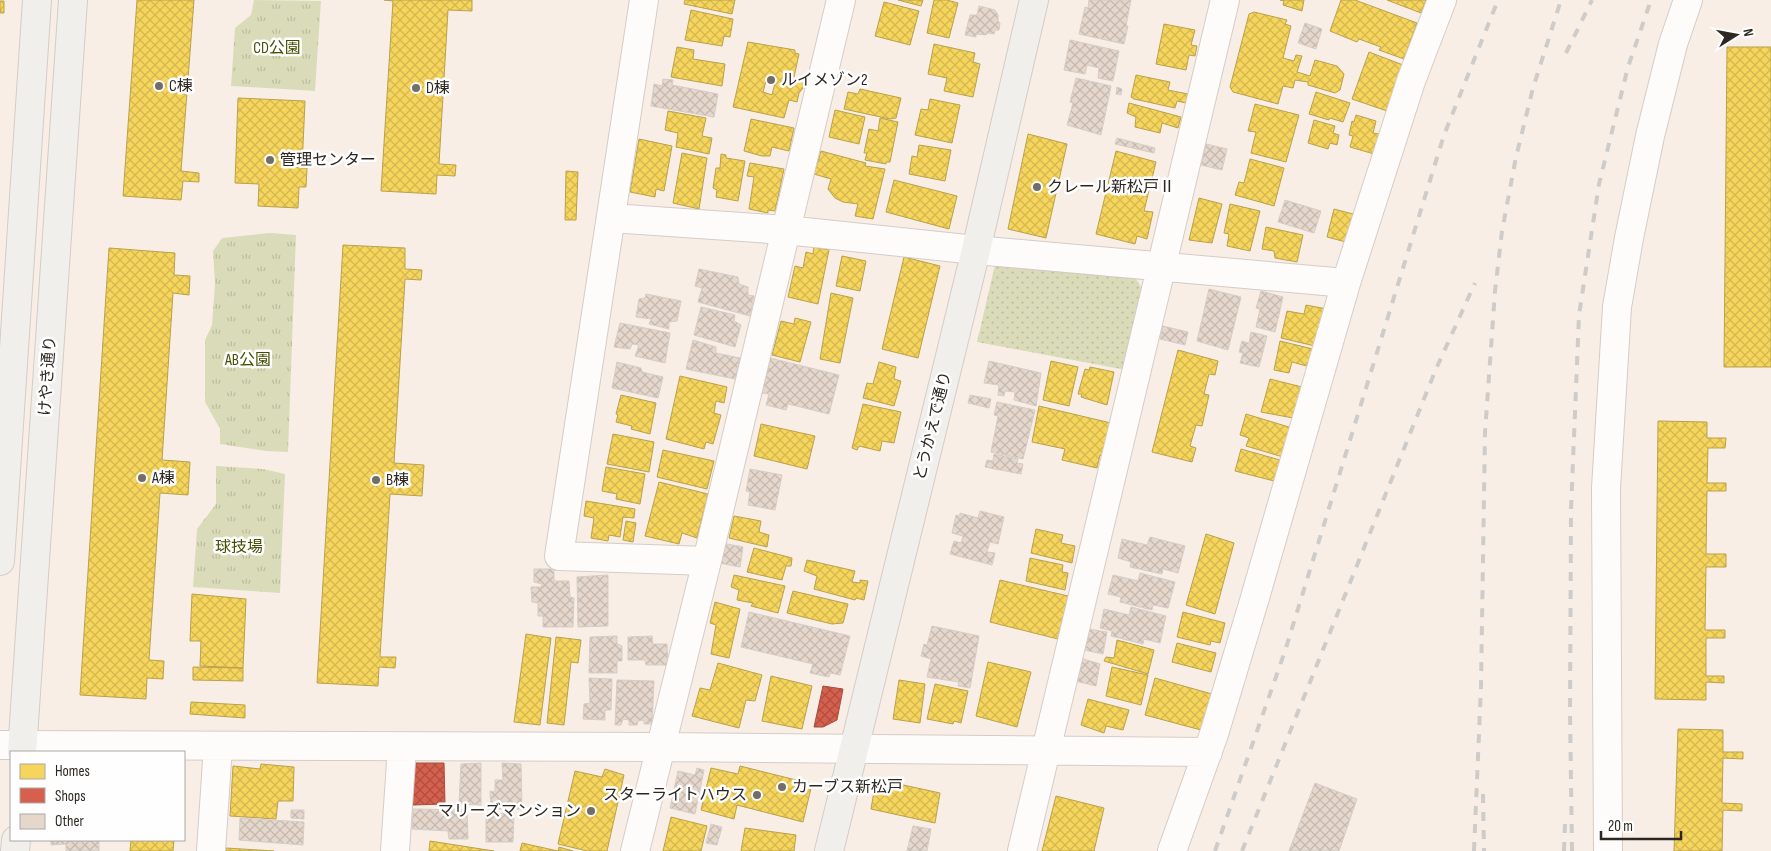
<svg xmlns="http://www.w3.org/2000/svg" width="1771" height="851" viewBox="0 0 1771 851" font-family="'Sofia Sans Condensed','Noto Sans JP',sans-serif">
  <defs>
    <pattern id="grass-dots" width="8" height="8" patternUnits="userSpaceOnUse" patternTransform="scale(1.25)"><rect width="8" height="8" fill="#dadcb9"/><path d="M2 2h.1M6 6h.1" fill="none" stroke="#bbbd9f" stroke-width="1.8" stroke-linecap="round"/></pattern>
    <pattern id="park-tufts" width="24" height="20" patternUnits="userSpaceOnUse" patternTransform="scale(1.25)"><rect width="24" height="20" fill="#dadcb9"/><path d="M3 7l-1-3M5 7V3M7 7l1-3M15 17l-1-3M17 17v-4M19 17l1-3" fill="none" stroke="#bbbd9f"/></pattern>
    <pattern id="homes-cross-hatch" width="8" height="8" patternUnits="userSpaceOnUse" patternTransform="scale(1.25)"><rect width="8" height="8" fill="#f6d55c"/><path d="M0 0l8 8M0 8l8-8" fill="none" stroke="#d3b750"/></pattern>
    <pattern id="shops-cross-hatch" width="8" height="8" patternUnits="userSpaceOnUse" patternTransform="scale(1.25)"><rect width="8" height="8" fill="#d6604d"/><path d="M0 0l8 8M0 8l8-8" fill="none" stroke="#ae4f40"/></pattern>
    <pattern id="building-cross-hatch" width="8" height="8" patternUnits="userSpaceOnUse" patternTransform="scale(1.25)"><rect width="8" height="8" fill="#e5d7cc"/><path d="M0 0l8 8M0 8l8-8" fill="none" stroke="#c5b9af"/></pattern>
  </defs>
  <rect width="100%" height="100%" fill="#f8eee6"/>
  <!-- grass -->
  <path fill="url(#grass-dots)" d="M995 265 1133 276 1139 283 1143 293 1126 370 977 342Z"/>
  <!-- park -->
  <path fill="url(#park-tufts)" d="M254 0 321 1 315 91 231 86 235 28 251 15Z
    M269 233 296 235 288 452 266 451 220 444V429L205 402V340L212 325 215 284 213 251 222 238Z
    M216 466 263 469 285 474 280 593 193 587 197 529 216 504Z"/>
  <!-- homes -->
  <path fill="url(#homes-cross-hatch)" stroke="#baa14b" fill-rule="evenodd" d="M137 0H194L181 171 199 173V182L183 181 181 200 123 196Z
    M384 0H472V11L448 10 439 164 456 165 455 176 437 175 436 194 381 191 393 1Z
    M685 0H735L732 14 684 4Z
    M898 0H923L921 6Z
    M934 0H947L958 3 949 38 927 33Z
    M1280 0H1304L1302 11 1283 5 1284 1Z
    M1341 0H1355L1417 23 1404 59 1379 50 1381 47 1359 39 1357 42 1330 31Z
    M1387 0H1426L1421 13Z
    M0 1H4V13H0Z
    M884 2 919 11 910 45 875 36Z
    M691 10 733 19 730 37 724 36 722 46 685 40Z
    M1254 12 1287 20 1285 24 1291 26 1283 58 1294 61 1296 55 1302 56 1297 72 1310 76 1315 60 1337 66 1344 74 1340 90 1335 93 1308 85V82L1295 80 1293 88 1283 86 1278 104 1233 92 1230 87 1249 14Z
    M1164 24 1195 30 1191 45 1197 46 1195 56 1189 55 1186 70 1156 64Z
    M748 42 795 50V53L799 54 794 77 802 80 803 88 799 93 797 102 789 100 784 118 733 107ZM766 81 775 83 772 95 763 92Z
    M934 44 975 53 973 62 980 64 973 97 944 91 947 78 928 74Z
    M677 47 694 50 693 59 725 64 722 86 671 77Z
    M1727 47H1771V367H1724Z
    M1369 52 1403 65 1387 111 1352 99Z
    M1136 75 1170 82 1168 90 1188 94 1186 103 1177 101 1175 108 1134 99 1131 97Z
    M860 89 901 98 896 118 890 119 844 109 848 92 858 94Z
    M1316 92 1350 103 1343 122 1330 118 1329 120 1309 114Z
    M238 98 305 101 302 168H307L306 187H299L298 208 258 206 259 184 235 183Z
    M930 99 960 105 952 143 915 135 921 109 928 110Z
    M1129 103 1181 117 1178 128 1162 123 1160 133 1135 127 1136 117 1127 113Z
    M1255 104 1299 115 1286 162 1251 153 1256 132 1248 131Z
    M835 110 865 117 859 144 829 137Z
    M668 111 706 118 702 136 712 138 709 154 676 147 678 133 665 130Z
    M1356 115 1376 121 1373 133 1379 134 1374 154 1350 147 1353 136 1349 135 1352 121 1354 122Z
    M880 118 898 122 890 162H886V164L865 160 867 153H864L869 129 878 131Z
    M751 119 794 128 789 151 772 147 770 156H762L744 151Z
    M1314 120 1335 126 1333 133 1339 135 1337 145 1330 143 1328 149 1308 143Z
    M1028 134 1067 144 1046 238 1008 229Z
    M639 139 672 146 664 191 656 189 655 197 630 192Z
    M919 145 951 150 945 181 909 174 912 156 917 157Z
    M821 151 866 163 865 166 885 169 873 219 855 216 858 204 843 202 835 198 828 189 831 179 814 174Z
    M1116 151 1156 162 1144 211 1153 212 1147 239 1137 236 1135 244 1096 234Z
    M682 153 707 158 699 209 673 203Z
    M721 154 726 155V158L745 161 738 201 716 197 717 190 713 188 716 168H720Z
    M1250 159 1284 168 1274 206 1235 195 1239 182 1244 183Z
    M750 163 784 169 775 211 768 210V213L749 209 754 177 747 176Z
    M566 171 578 172 576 220H565Z
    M894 180 957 196 949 229 886 212Z
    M1199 198 1222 204 1212 243 1189 240Z
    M1230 204 1260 211 1250 251 1227 246 1229 234 1224 233Z
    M1334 209 1353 214 1346 242 1327 237Z
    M1266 227 1303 235 1297 262 1275 258 1274 251 1262 249Z
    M343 245 405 248V269L422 270 421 280 405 279 394 463 424 465 422 496 390 494 380 657H396L395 668 379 667 378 686 317 683Z
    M814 247 829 250 818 304 788 297 795 266 803 268 806 252 813 254Z
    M109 248 175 253 174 275 190 276 189 295 173 293 162 460 190 462 188 495 160 493 149 660 164 661 163 679 147 678 146 699 80 695Z
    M842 256 866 261 860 291 836 286Z
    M904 257 940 266 918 358 882 349Z
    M831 293 853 298 840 363 820 359Z
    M1306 305 1327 309 1319 347 1281 338 1287 311 1304 314Z
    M795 318 811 322 800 362 772 355 781 321 794 324Z
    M1280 341 1313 349 1310 367 1292 362 1289 373 1274 370Z
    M1178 350 1218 361 1215 375 1209 374 1204 394 1209 395 1202 426 1196 425 1190 446 1196 448 1192 462 1152 452Z
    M1051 361 1078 367 1069 406 1043 400Z
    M879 362 896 367 894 379 901 381 894 406 863 398 867 383 873 384Z
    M1090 367 1114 372 1107 405 1081 397 1082 394H1078L1085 369 1089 370Z
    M680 376 727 387 724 403 716 401 714 413 721 415 713 444 706 442 704 449 666 439Z
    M1270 379 1302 387 1303 391 1293 418 1261 412Z
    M621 395 656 403 650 434 631 429 632 426 616 422 618 415 616 414Z
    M863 404 901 412 894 443 882 441 880 451 859 446 857 450 852 448Z
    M1039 406 1111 423 1104 456 1100 455 1097 468 1062 460 1065 449 1032 442Z
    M1246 414 1292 428 1283 457 1246 446 1249 438 1240 435Z
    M1658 421 1707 422V438H1726L1725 448H1708L1707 483H1726V491H1707L1706 554H1726V567H1706L1705 630H1725V638H1706V676H1724V683L1706 682V700L1655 699Z
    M761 424 815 436 807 469 754 456Z
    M613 434 654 442 649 472 607 464Z
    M1241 449 1280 460 1274 481 1235 471Z
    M663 450 714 461 707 489 657 477Z
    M606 467 645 474 640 504 616 499 617 494 602 491Z
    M659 482 708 494 697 538 682 533 679 544 645 536Z
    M586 501 635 509 634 518 623 517 620 537 609 535 608 541 591 538 594 518 584 516Z
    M734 516 761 521 759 532 769 535 767 547 729 538Z
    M626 521 636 523 633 542 623 540Z
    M1036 529 1063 535 1061 543 1075 546 1072 563 1031 553Z
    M1206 534 1234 543 1215 614 1186 605Z
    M754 548 792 558 791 566H786L782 580 747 572Z
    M1030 558 1063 565 1062 572 1068 573 1065 590 1026 581Z
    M807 560 855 571 852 582 860 583V580L868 581 864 600 856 598 855 600 814 589 817 576 804 571Z
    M734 575 785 586 778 613 751 606 753 603 737 600 739 590 731 587Z
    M1000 580 1068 596 1058 639 990 622Z
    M793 591 848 604 843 623 832 624 787 613Z
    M192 594 246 599 243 668 200 666 201 641H190Z
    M715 602 740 609 729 658 711 654 716 625 710 623Z
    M1183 612 1225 623 1220 643 1211 641 1210 645 1177 637Z
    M526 634 551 638 540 725 514 722Z
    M556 637 581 640 578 663 571 662 564 725 547 723Z
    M1117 640 1154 650 1148 674 1104 661 1106 657 1114 658Z
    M1177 643 1216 653 1211 672 1172 662Z
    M988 662 1031 672 1017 727 976 716Z
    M718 663 762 675 755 701 746 700 739 728 692 716 700 688 710 690Z
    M193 667 243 668V681L193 680Z
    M1112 667 1148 675 1141 705 1106 696Z
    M771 676 812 686 802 729 762 721Z
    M1155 678 1212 694 1201 730 1145 715Z
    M899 680 925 684 920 723 893 719Z
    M935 684 968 691 961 723 954 721 953 724 927 719Z
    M1088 699 1129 710 1123 730 1106 726 1104 733 1081 725Z
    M191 702 245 705V718L190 714Z
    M1678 729 1723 730V752H1743V759L1723 758 1722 803 1742 804V811L1723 810 1722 851H1674Z
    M261 764 294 767 293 801H278L276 819 230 816 233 766 260 769Z
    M740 766 812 784 803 822 737 805 734 819 701 810 711 768 738 774Z
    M605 769 624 775 607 851H587L558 844 575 771 602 777Z
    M876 779 940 793 935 823 871 809Z
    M1056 796 1104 808 1094 851H1042Z
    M671 817 707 826 701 851H663Z
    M745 828 796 835 794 851H741Z
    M131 840H174L173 851H130Z
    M430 841 494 851H429Z
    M522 843 558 851 559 847 573 851H520Z
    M226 848 274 851H226Z"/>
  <!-- shops -->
  <path fill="url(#shops-cross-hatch)" stroke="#a34f40" d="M823 686 843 689 837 720 823 727H814Z
    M415 763H444L445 804 413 805Z"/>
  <!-- building -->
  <path fill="url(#building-cross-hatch)" stroke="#d5cdc7" d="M1089 0H1131L1126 26H1128L1124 44 1079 34 1085 7 1088 8Z
    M979 6 995 10 998 15V21L1000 23 999 30H995L994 34 987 33 986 35 976 34V37L965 35 970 15H977Z
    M1305 23 1322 29 1316 49 1298 43Z
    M1070 40 1119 51 1113 81 1098 78 1099 68 1087 65 1085 74 1064 70Z
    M1076 78 1111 86 1101 135 1067 125 1073 103 1070 102Z
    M663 79 673 80 672 85 718 94 714 117 651 106 654 84 662 86Z
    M1117 87 1122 89 1121 95 1116 94Z
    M1117 138 1155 148 1154 153 1115 144Z
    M1206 144 1227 149 1222 170 1201 165Z
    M1285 200 1321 211 1314 233 1278 222Z
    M699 269 738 277 739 284 748 287V295L754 296 750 316 698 302 702 288 695 286Z
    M1209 289 1241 297 1228 350 1197 341Z
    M1261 291 1283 297 1275 332 1256 327 1260 309 1256 308Z
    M646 294 681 301 677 321 669 322V329L649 324 651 319 636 317 639 299 645 298Z
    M701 307 735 315 734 321 741 325 735 347 694 335Z
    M620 323 670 333 665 363 635 356 639 345 632 344 630 349 614 347Z
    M1163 326 1188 332 1185 345 1160 339Z
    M1251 332 1267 336 1259 367 1240 363 1243 353 1239 352 1242 341 1249 343Z
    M693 340 716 347V353L740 358 735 379 686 369Z
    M770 358 839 375 829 414 788 404 786 410 766 405 769 394 761 393Z
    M989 361 1041 373 1036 406 1014 400 1015 392 1005 391 1004 396 998 395 999 385 984 383Z
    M617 362 641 368 642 372 663 377 658 398 612 388Z
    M970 395 991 399 989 408 968 403Z
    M997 402 1035 410 1023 459 991 452 998 416 994 415Z
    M994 454 1018 459 1017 463 1023 464 1021 474 985 467 987 460 993 461Z
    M750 469 782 475 775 510 748 505 750 492 746 491Z
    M980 511 1004 517 998 544 990 542 987 552 995 553 992 565 950 554 954 541 961 543 963 536 952 533 956 515 960 516V513L978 518Z
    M1150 537 1185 546 1178 573 1163 569 1162 574 1130 567 1131 562 1118 558 1122 539 1147 545Z
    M722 543 743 547 740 567 719 563Z
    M534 569H554V581H569L570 597 574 598 573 627H543V616H538V603L532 602 531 587H541L542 584 534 582Z
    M1140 573 1175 582 1168 608 1153 605 1152 610 1120 602 1121 597 1108 594 1113 575 1138 581Z
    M608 575V626L578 627 577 577Z
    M1131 607 1166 616 1160 643 1144 639 1143 644 1111 636 1112 631 1100 628 1104 609 1129 615Z
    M749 612 850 636 840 675 830 673 829 677 810 673 813 664 741 647Z
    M932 626 979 636 970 688 958 686 959 682 927 677 931 659 921 656 924 644 927 645Z
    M1088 629 1107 632 1103 654 1084 650Z
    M617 636V644L622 646V661H617V673H589L590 637Z
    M652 636 653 644H667L668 665H646L645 660H628V637Z
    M1080 658 1100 664 1096 686 1075 681Z
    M589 678 612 679 611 710H605V720L583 719 584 704 590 703Z
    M617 680 654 681 652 724H644V720L638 721 637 725H629V720L623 719 621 725H615Z
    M481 763V805L459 804 461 764Z
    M502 763 521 764 522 809H491L490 791 495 792V780H503Z
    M697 768 704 770 695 814 670 808 678 771 695 775Z
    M1315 783 1357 799 1339 851H1289Z
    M413 809 467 810 468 839H449L448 831 412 829Z
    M291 810H304V819L291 818Z
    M514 813 513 842H486V814Z
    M240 818 304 822 303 845 239 840Z
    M711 824 722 827 717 845 706 843Z
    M913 826 931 829 927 851H907Z
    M51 840H99V851H66V844L51 845Z"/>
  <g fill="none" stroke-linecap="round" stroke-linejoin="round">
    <!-- street casing -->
    <g stroke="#d4ccc6" stroke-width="30">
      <path id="street" d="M644 0 559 556 707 561
        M611 218 786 230 976 250 1346 283
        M0 745 660 747 1208 752
        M211 851 218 746
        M395 851 402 747
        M635 851 707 561 841 0
        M1022 851 1225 0
        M1172 851 1214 734 1254 601 1346 283 1411 81 1442 0
        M1608 851 1606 488 1617 307 1629 238 1650 136 1673 44 1688 0"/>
    </g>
    <!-- secondary casing -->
    <g stroke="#d4ccc6" stroke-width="30">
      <path id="secondary" d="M0 561 37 0
        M22 752 73 0
        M15 851 16 840
        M829 851 976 250 1034 0"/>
    </g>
    <!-- street -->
    <use href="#street" stroke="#fefcfb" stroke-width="28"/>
    <!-- secondary -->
    <use href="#secondary" stroke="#f0efec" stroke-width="28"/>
    <!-- rail -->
    <path stroke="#cecbc9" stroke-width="4" stroke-dasharray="9 9" stroke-linecap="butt" d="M1566 53 1592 0
      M1483 794 1484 851
      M1215 851 1285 651 1444 135 1498 0
      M1242 851 1436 369 1475 283
      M1474 851 1481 686 1485 433 1495 291 1502 231 1516 157 1533 88 1561 0
      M1564 851 1565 823
      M1572 851 1570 713 1571 510 1579 315 1599 184 1628 67 1651 0"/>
  </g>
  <!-- markers -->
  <g fill="#746d67" stroke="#fefefe" stroke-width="2">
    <circle cx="771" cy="80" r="5"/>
    <circle cx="159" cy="86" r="5"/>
    <circle cx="416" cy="88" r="5"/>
    <circle cx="270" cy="160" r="5"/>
    <circle cx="1037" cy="187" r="5"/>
    <circle cx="142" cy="478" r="5"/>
    <circle cx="376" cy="480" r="5"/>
    <circle cx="782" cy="787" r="5"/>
    <circle cx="757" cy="795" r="5"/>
    <circle cx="591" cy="811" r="5"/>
  </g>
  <g text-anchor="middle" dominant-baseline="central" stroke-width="5" stroke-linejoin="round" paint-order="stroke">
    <!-- park labels -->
    <g font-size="16" fill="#434f02" stroke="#fefefe">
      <text x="277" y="48">CD公園</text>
      <text x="248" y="360">AB公園</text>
      <text x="239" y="547">球技場</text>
    </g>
    <!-- poi labels -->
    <g font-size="16" fill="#2d2722" stroke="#fefefe" text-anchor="start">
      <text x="781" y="80">ルイメゾン2</text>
      <text x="169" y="86">C棟</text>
      <text x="426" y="88">D棟</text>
      <text x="280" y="160">管理センター</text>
      <text x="1047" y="187">クレール新松戸Ⅱ</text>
      <text x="152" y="478">A棟</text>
      <text x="386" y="480">B棟</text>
      <text x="792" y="787">カーブス新松戸</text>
      <text x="747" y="795" text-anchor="end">スターライトハウス</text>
      <text x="581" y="811" text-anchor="end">マリーズマンション</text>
    </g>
    <!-- street labels -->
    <g font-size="16" fill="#2d2722" stroke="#fefefe">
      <text transform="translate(48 376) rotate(-86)">けやき通り</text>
      <text transform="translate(933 426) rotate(-76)">とうかえで通り</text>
    </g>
  </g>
  <!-- legend -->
  <rect x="10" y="751" width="175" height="90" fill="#fefefe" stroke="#aaa8a6"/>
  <rect x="20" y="764" width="25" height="15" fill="#f6d55c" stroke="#aaa8a6"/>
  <text x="55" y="776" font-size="15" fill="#2d2722">Homes</text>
  <rect x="20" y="788" width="25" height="15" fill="#d6604d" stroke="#aaa8a6"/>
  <text x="55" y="801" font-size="15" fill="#2d2722">Shops</text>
  <rect x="20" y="814" width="25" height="15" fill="#e5d7cc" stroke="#aaa8a6"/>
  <text x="55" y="826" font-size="15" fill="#2d2722">Other</text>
  <!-- north arrow -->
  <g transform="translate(1736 35) rotate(79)" stroke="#fefefe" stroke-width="4" paint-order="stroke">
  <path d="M0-4L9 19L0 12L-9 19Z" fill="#2d2722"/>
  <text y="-8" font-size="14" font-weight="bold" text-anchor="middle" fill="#2d2722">N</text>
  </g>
  <!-- scale -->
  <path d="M1601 831v8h80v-8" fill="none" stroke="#2d2722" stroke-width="2.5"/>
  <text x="1608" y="831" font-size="15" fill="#2d2722" stroke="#fefefe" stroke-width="4" paint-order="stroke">20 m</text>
</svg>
